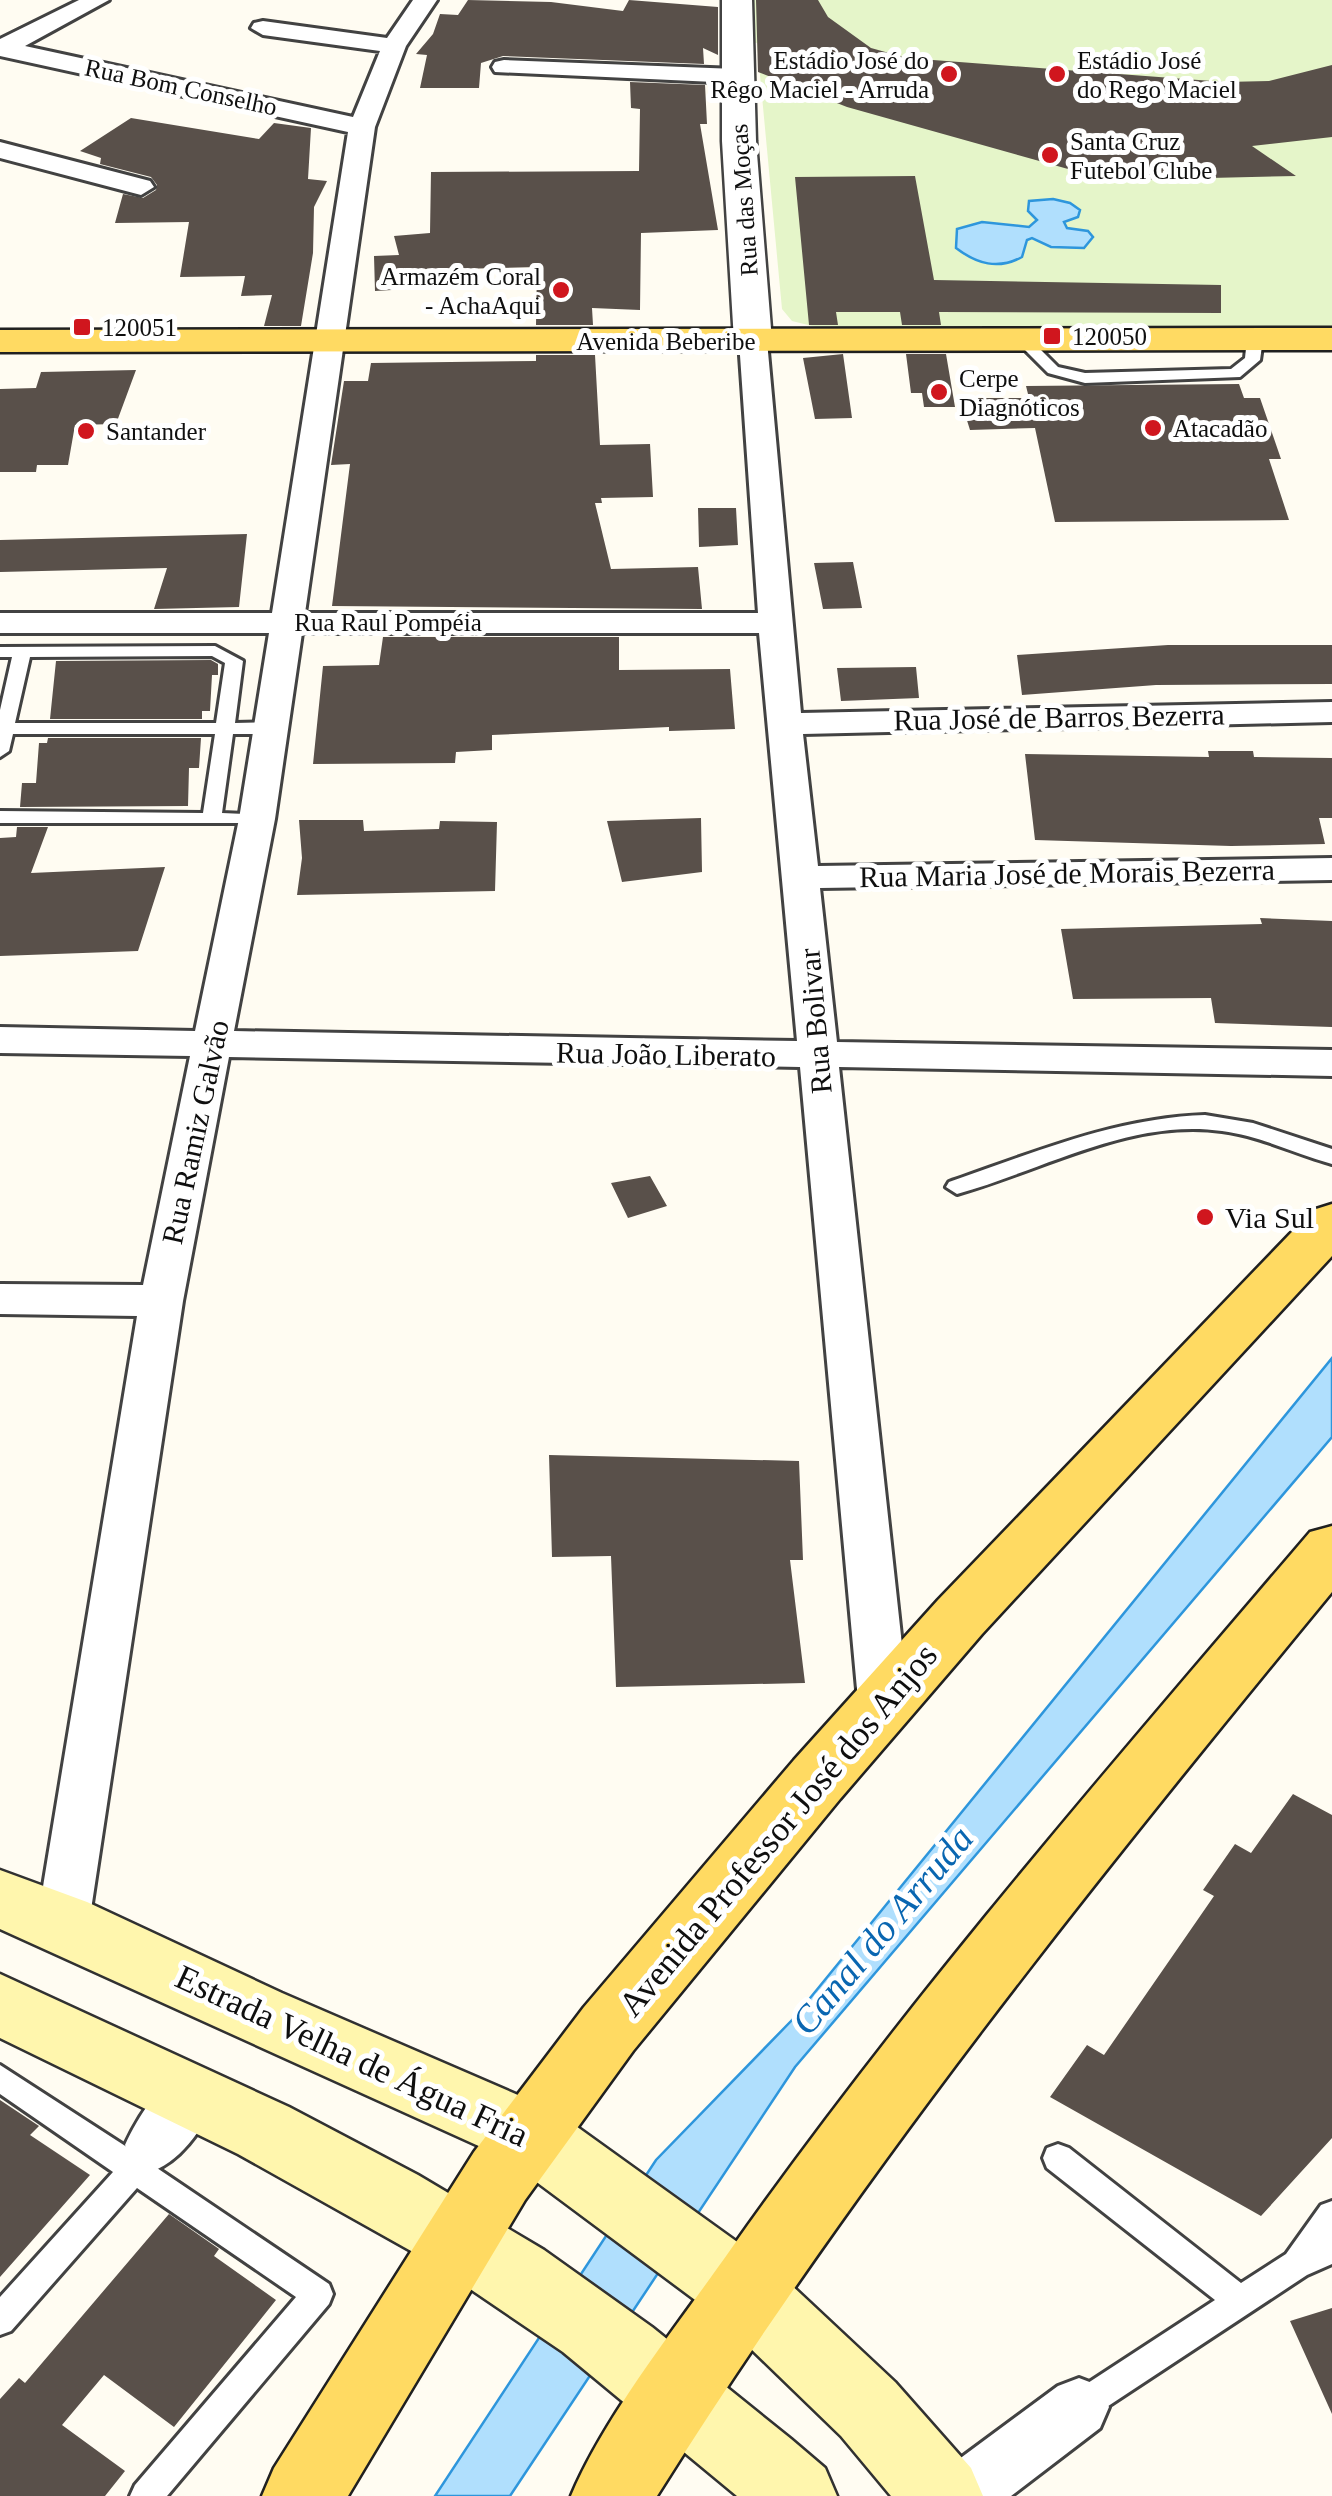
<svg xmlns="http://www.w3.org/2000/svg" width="1332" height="2496" viewBox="0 0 1332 2496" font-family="Georgia,serif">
  <rect width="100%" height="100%" fill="#fffcf2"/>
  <!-- pitch -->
  <path fill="#e5f5c9" d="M745 0H1332V328L816 327 792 321 782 309 757 43 749 42Z"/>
  <!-- water -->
  <path fill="#b0dffd" stroke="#2e96dc" stroke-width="2.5" d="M1053 199 1070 203 1080 210 1078 217 1064 222 1067 228 1088 231 1093 237 1084 248 1051 247 1032 238 1027 240 1022 257C998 270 977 264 956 248L957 229 982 222 1029 227 1037 220 1028 211 1029 201Z
    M1332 1358V1437L795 2067 510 2496H435L656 2160 793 2019Z"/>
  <!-- building -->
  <path fill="#59504a" d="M468 0 551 2 623 11 629 0 718 7V55L703 48 704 64 503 56 481 63 479 88H420L427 55 416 54 433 34 440 14 458 15Z
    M756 0H818L828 17 871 48 907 58 1225 82 1269 81 1332 65V137L1252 146 1296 176 1085 181 1086 174 847 107 758 72Z
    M630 82 705 85 707 124H700L718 230 641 233 640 310 592 308 593 325H536L537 267 457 269 459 286 375 291 374 256 399 255 394 236 430 233 431 172 639 171 640 109 631 108Z
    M131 118 259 139 274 123 311 128 308 179 327 181 314 207 313 253 301 326H264L272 295 241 296 245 276 180 277 189 222 115 223 123 194 143 198 156 190 157 185 151 177 100 164 101 158 80 151Z
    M915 176 934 280 1221 285V313L939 312 941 325H902L900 312H836L838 325H809L795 177Z
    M843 354 852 418 815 419 803 358Z
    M906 354H946L955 407H924L922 393H911Z
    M536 355H595L600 445 650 444 653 497 601 498 602 503H595L611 569 698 567 702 609 332 606 350 464 331 465 344 381H368L371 363 536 361Z
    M136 370 116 424 75 425 68 465H37L36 472H0V389L36 388 41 372Z
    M1239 384 1244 398H1260L1281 459H1269L1289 520 1055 522 1035 428 970 430 960 398H1029L1026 386Z
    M698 508H736L738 545 699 547Z
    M247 534 239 607 154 609 167 568 0 572V540Z
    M853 562 862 608 823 609 814 563Z
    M383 637H619V670L730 669 735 729 669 731V727L492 735V750L456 752 455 763 313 764 323 666 379 665Z
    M1168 645H1332V684L1156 685 1022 695 1017 655Z
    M211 660 218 664V675H212L210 711H202V719H50L56 661Z
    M916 667 919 698 841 701 837 668Z
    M48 738H201L199 768H189L188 806 20 807 22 783H36L39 743H47Z
    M1208 751H1253L1254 757 1332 758V818H1319L1325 844 1231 846 1035 840 1025 754 1209 757Z
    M701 818 702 872 622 882 607 821Z
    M299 820H363L364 831 439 829 440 821 497 822 495 891 297 895 302 858Z
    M17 827H48L31 873 165 867 138 951 0 956V838L16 837Z
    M1260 918 1332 921V1027L1215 1023 1211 998 1073 999 1061 929 1262 924Z
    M650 1176 667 1206 628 1218 611 1183Z
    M549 1455 799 1461 803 1560H790L805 1683 616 1687 611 1556 552 1557Z
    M1293 1794 1332 1815V2138L1261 2216 1050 2097 1087 2045 1104 2055 1214 1896 1203 1890 1235 1844 1251 1853Z
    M0 2100 39 2126 30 2135 90 2175 0 2277Z
    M169 2214 219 2249 214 2256 276 2300 174 2427 104 2375 62 2425 125 2471 105 2496H0V2399L19 2378 25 2383Z
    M1332 2308V2414L1290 2321Z"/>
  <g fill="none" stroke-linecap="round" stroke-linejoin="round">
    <!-- service casing -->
    <g stroke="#424242" stroke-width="6">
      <path id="service" d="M1255 334 1263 339 1260 360 1240 377 1085 383 1048 373 1015 340 1028 337 1058 367 1085 373 1231 369 1245 358 1247 339Z
        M215 646 243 661 235 723 271 722 280 728 271 734H233L222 813 264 815V823H0V811L203 813 215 734H13L9 751 0 757V710L12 657H0V647ZM212 656 225 663 216 723H15L30 657Z
        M1205 1115 1253 1123 1332 1149V1164C1295 1154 1261 1136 1222 1131 1131 1118 1043 1170 957 1194L946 1187 949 1182C1033 1153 1115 1118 1205 1115Z
        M0 2065 133 2151 141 2148 152 2152 154 2166 329 2284 333 2294 329 2304 167 2496H130L135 2485 296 2297 137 2188 11 2331 0 2335V2297L113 2172 0 2094Z
        M1058 2144 1069 2148 1241 2283 1286 2254 1321 2205 1332 2201V2264L1307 2275 1090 2418 1079 2423 1068 2418 1063 2407 1068 2396 1215 2300 1047 2168 1043 2158 1047 2148Z"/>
    </g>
    <!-- minor casing -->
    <g stroke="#424242" stroke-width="6">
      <path id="minor" d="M79 0H109L25 46 353 117 380 51 263 35 251 28 254 23 263 21 387 38 413 0H437L406 46 375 127 305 613H758L739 341 743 335H763L767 341 801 713 1332 702V722L803 734 818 866 1332 858V880L820 888 837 1042 1332 1050V1076L839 1067 908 1700 900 1714 883 1720 866 1714 858 1700 800 1067 229 1057 183 1301 89 1923 82 1939 63 1946 44 1939 37 1923 137 1316 0 1314V1284L143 1285 190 1056 0 1053V1027L195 1031 239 819 269 633H0V613H272L348 132 0 56V39ZM302 633H759L797 1041 234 1031 275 819Z
        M504 60 736 69 748 76 736 83 495 72 492 67 495 62Z
        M0 142 150 181 154 187 141 195 0 158Z
        M192 2068 212 2075 220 2093C206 2123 184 2159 153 2171L133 2163 125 2145C139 2115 161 2080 192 2068Z
        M1079 2378 1100 2386 1109 2407 1100 2428 1011 2496H930L939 2474 1058 2386Z"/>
    </g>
    <!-- tertiary casing -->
    <g stroke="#424242" stroke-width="5">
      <path id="tertiary" d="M722 0H752L756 141 772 341 766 349 753 352 740 349 734 341 722 141Z"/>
    </g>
    <!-- secondary casing -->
    <g stroke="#313131" stroke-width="5">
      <path id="secondary" d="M0 1870 87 1902 282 1993 555 2111 772 2267 895 2382 971 2468 983 2496H891L841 2436 718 2317 503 2157 0 1929Z
        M0 1974 289 2107 418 2175 544 2250 652 2327 791 2439 825 2468 837 2496H737L563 2352 429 2261 238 2154 0 2038Z"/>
    </g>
    <!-- primary casing -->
    <g stroke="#202020" stroke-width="5">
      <path id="primary" d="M1332 328V350L0 352V330Z
        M1332 1204V1256L982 1634 840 1799 633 2051 525 2200 348 2496H262L274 2468 474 2152 584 2007 794 1760 938 1600 1313 1210Z
        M1332 1526V1592C1092 1883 858 2176 657 2496H571C605 2415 680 2322 731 2249 908 1998 1111 1765 1310 1532Z"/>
    </g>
    <!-- service -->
    <use href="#service" fill="#fff" fill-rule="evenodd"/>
    <!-- minor -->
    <use href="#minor" fill="#fff" fill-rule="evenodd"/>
    <!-- tertiary -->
    <use href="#tertiary" fill="#fff" fill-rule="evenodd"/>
    <!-- secondary -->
    <use href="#secondary" fill="#fff6ad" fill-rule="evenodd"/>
    <!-- primary -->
    <use href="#primary" fill="#ffda62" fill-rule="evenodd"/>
  </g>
  <!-- markers -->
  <g fill="#d0161e" stroke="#fff" stroke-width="4">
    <circle cx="949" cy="74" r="10"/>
    <circle cx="1057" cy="74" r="10"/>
    <circle cx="1050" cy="155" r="10"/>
    <circle cx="561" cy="290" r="10"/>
    <rect x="72" y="317" width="20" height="20" rx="5"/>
    <rect x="1042" y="326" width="20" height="20" rx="5"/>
    <circle cx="939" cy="392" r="10"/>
    <circle cx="1153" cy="428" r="10"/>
    <circle cx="86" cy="431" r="10"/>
    <circle cx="1205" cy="1217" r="10"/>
  </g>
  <g text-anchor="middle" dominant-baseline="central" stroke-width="10" stroke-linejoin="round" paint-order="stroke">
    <!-- far-poi labels -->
    <g font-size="25" fill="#0f0f0f" stroke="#fff" text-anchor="start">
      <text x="929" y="60" text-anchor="end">Estádio José do<tspan x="929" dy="29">Rêgo Maciel - Arruda</tspan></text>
      <text x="1077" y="60">Estádio José<tspan x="1077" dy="29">do Rego Maciel</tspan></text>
      <text x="1070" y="141">Santa Cruz<tspan x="1070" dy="29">Futebol Clube</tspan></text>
      <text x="541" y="276" text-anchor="end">Armazém Coral<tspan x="541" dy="29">- AchaAqui</tspan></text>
      <text x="102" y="327">120051</text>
      <text x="1072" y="336">120050</text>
      <text x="959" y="378">Cerpe<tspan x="959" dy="29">Diagnóticos</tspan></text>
      <text x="1173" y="428">Atacadão</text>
      <text x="106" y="431">Santander</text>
    </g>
    <!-- far-street labels -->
    <g font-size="25" fill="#0f0f0f" stroke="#fff">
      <text transform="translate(181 87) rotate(12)">Rua Bom Conselho</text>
      <text transform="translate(744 200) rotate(-94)">Rua das Moças</text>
      <text x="666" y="341">Avenida Beberibe</text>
      <text x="388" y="622">Rua Raul Pompéia</text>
    </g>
    <!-- street labels -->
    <g font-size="30" fill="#0f0f0f" stroke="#fff">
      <text transform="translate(1059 717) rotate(-1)">Rua José de Barros Bezerra</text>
      <text transform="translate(1067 873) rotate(-1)">Rua Maria José de Morais Bezerra</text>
      <text transform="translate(815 1021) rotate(-95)">Rua Bolivar</text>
      <text transform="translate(666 1054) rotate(1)">Rua João Liberato</text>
      <text transform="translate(195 1132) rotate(-78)">Rua Ramiz Galvão</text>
    </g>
    <!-- poi labels -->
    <g font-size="30" fill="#0f0f0f" stroke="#fff" text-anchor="start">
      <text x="1225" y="1217">Via Sul</text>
    </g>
    <!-- near-street labels -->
    <g font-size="35" fill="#0f0f0f" stroke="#fff">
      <text transform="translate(778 1830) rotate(-50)">Avenida Professor José dos Anjos</text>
      <text transform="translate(352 2056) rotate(25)">Estrada Velha de Água Fria</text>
    </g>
    <!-- near-water labels -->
    <g font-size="38" font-style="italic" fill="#0966b1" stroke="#fff">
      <text transform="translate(882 1930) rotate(-50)">Canal do Arruda</text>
    </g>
  </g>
</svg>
